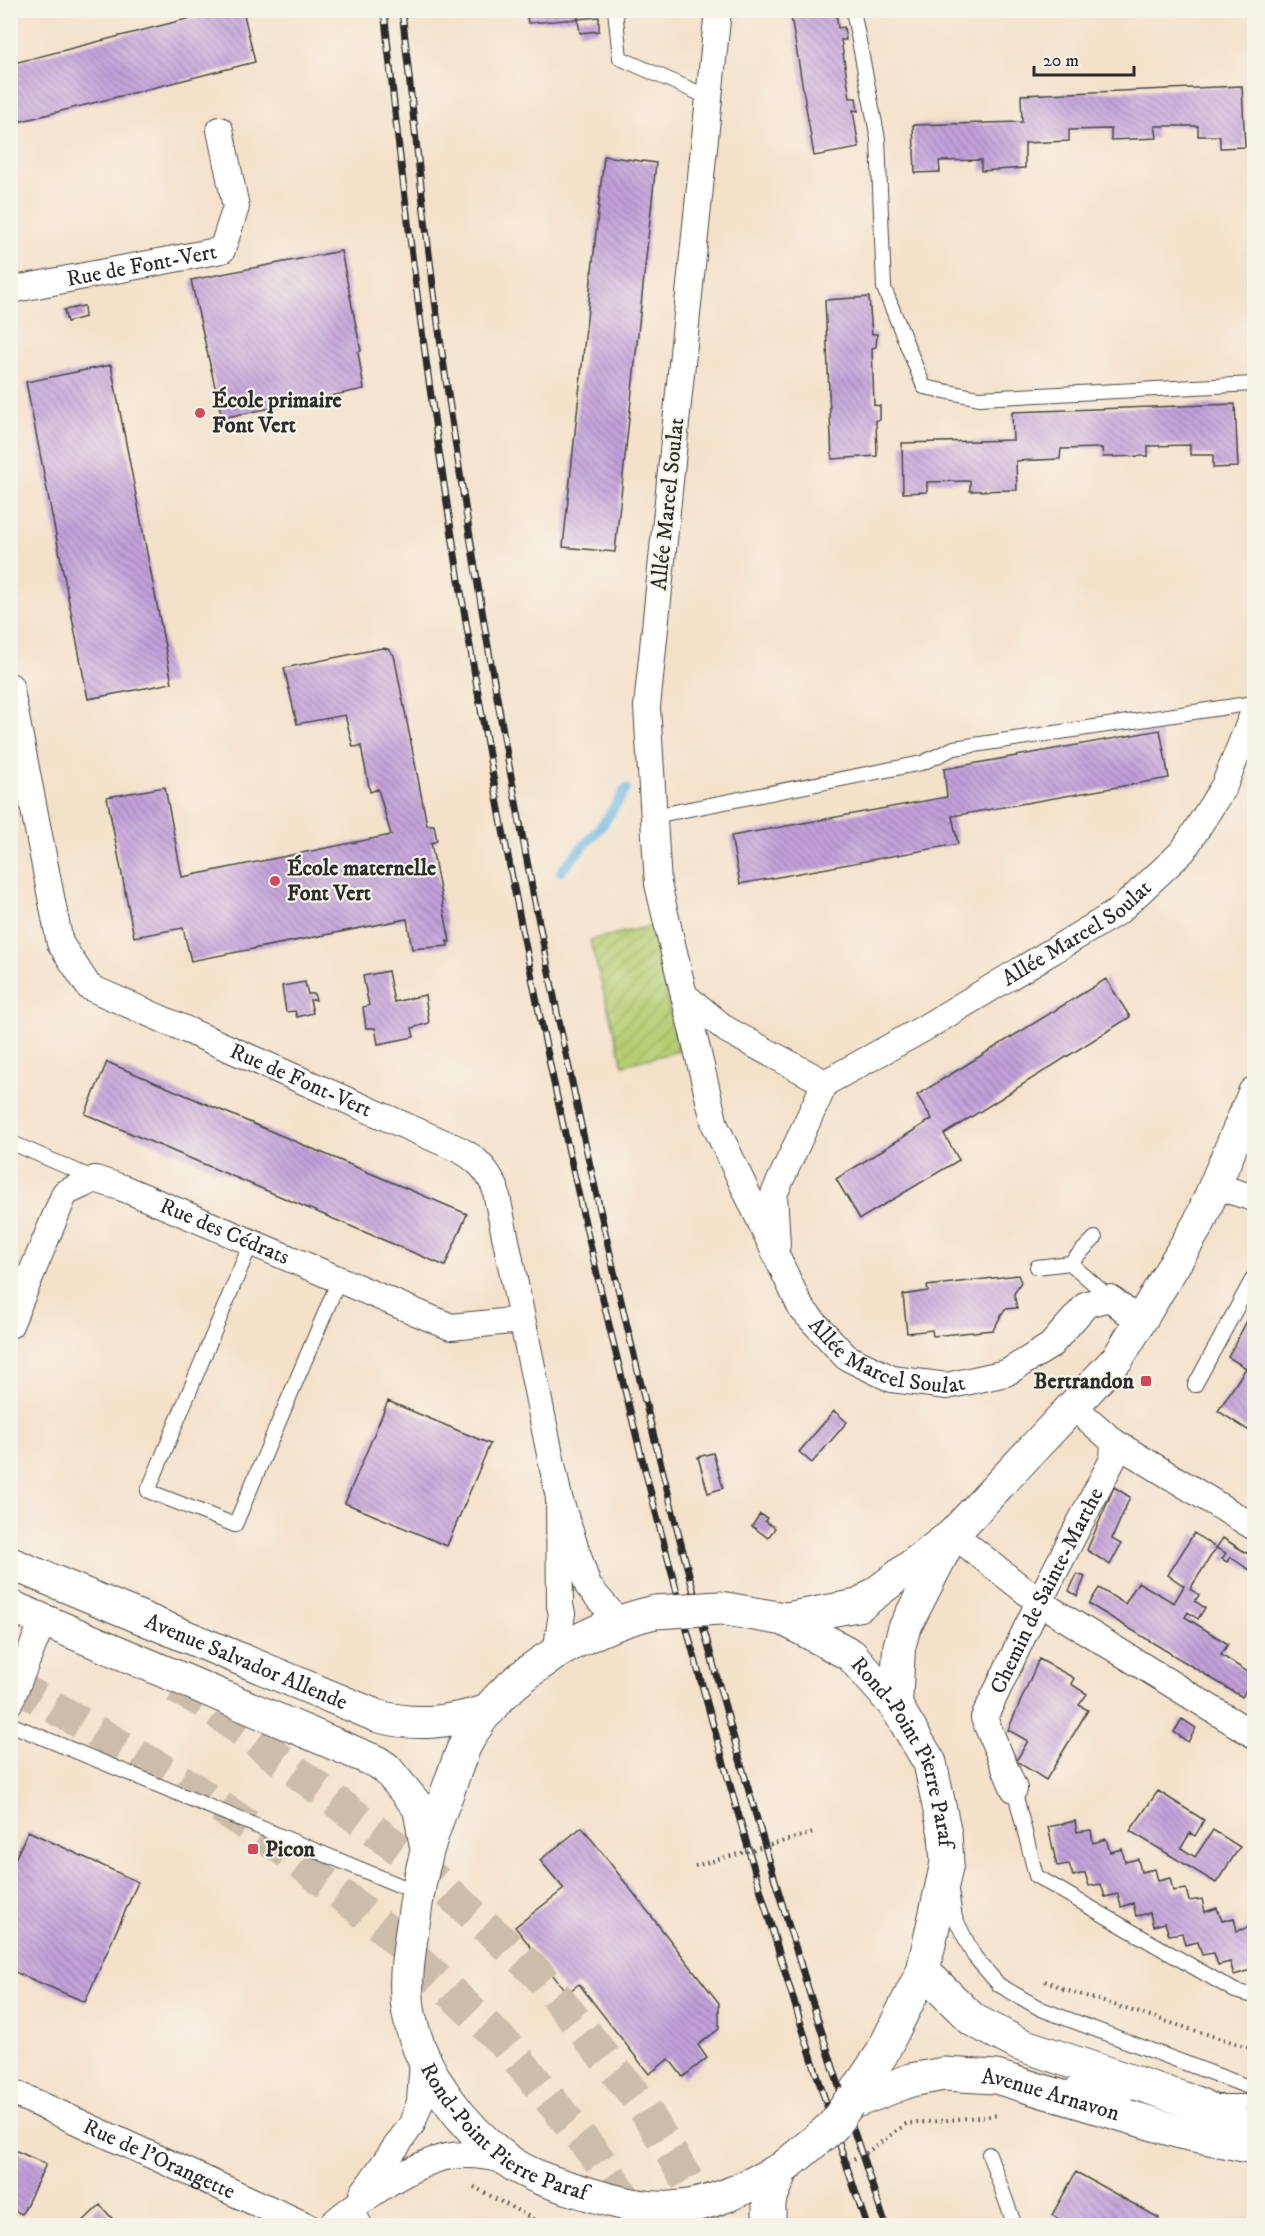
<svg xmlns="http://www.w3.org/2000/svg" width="1265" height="2236" viewBox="0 0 1265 2236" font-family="'IM FELL DW Pica',serif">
  <defs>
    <pattern id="garden-furrows" width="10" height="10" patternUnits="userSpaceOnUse" patternTransform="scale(1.5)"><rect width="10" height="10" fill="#b5cd72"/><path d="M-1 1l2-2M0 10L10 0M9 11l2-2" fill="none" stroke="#9cb063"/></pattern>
    <pattern id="building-back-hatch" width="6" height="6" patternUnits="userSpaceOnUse" patternTransform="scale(1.5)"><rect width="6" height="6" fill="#c2a0da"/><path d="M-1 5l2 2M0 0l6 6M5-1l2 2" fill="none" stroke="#9e83b1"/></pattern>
  </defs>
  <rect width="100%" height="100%" fill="#f7f3e8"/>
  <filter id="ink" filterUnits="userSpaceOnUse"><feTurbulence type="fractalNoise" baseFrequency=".0167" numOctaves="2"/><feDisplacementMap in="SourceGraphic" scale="12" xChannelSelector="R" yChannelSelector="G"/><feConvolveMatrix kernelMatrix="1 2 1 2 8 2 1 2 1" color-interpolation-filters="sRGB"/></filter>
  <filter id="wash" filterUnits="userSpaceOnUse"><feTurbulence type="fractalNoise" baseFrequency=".008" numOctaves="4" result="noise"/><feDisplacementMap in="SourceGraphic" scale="24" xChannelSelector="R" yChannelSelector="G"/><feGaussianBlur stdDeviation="1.35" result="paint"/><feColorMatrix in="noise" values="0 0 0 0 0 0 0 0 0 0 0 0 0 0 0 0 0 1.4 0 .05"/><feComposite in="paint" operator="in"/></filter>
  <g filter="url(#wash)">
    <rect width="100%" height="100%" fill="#f4e1ca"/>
    <!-- garden -->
    <path fill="url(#garden-furrows)" stroke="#707c4e" stroke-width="1.5" d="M651 926 679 1051 623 1065 590 940Z"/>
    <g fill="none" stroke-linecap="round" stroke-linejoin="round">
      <!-- stream -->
      <path stroke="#6ab6e3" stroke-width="10" d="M561 871 604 823 626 789"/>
    </g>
    <g id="blocks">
      <!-- building -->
      <path fill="url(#building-back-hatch)" d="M222 10H243L255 62 10 124V64Z
        M526 10H578V19L599 17V31L580 33 578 19 528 23Z
        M790 10H836L838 28 844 27 846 40H841L850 98H856L858 111 853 110 859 148 814 156Z
        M1242 86 1245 147 1220 148V136H1198V126H1155L1157 138 1111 140V129L1069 130V141L1025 143V168L981 171V160L939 161 940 172 915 173 913 125 1022 122 1021 95Z
        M604 156 656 163 615 552 563 547Z
        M341 251 361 351 358 352 364 389 222 418 191 280Z
        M869 297 872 334H877L876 347 872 348 874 405 880 406V420H876L877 456 832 459 825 300Z
        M84 306 85 317 67 322 64 310Z
        M111 365 172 683 88 699 26 382Z
        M1235 404 1238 467 1213 468V455H1190V445L1148 446V456L1103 457 1102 448 1061 449 1060 459 1016 461 1017 490 970 491V481L927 482V492L903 493 902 443 1013 440 1012 412Z
        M382 648 388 649 394 655 427 825H434L437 841 431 843 450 942 447 941 448 946 412 949 407 919 191 961 183 928 134 937 107 797 165 787 182 877 391 835 378 789 370 792 361 746 353 747 345 715 297 724 284 668Z
        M1160 730 1169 778 952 816 958 844 740 884 731 836 947 797 944 769Z
        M388 971 394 1002 425 995 429 1023 412 1028 414 1037 378 1044 375 1028H366L363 1007 369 1006 363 976Z
        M1106 979 1130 1017 944 1134 959 1160 860 1219 836 1179 932 1119 917 1095Z
        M305 982 308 994H314L316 1000H310L313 1013 297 1017 295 1011 286 1012 282 986Z
        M107 1062 467 1214 445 1266 85 1114Z
        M1018 1275 1021 1282 1014 1294 1017 1308 1005 1309 993 1330 933 1336 932 1330 907 1333 903 1295 928 1291 927 1286Z
        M1254 1312V1434L1218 1411 1246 1368 1228 1357 1248 1319 1249 1321Z
        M388 1401 490 1444 447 1546 345 1503Z
        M834 1411 847 1422 812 1463 799 1452Z
        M713 1453 723 1488 708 1493 698 1457Z
        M1114 1487 1130 1497 1112 1539 1121 1544 1110 1565 1087 1550Z
        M760 1514 767 1518 765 1521 775 1528 768 1538 752 1526Z
        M1194 1533 1216 1548 1190 1589 1199 1595 1195 1601 1205 1608 1198 1619 1188 1612 1185 1617 1228 1644 1221 1655 1254 1676 1242 1697 1089 1604 1099 1588 1125 1604 1138 1582 1174 1603 1184 1586 1168 1575Z
        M1223 1538 1254 1558V1573L1230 1557 1227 1562 1222 1559 1226 1553 1216 1548Z
        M1077 1574 1085 1577 1077 1596 1069 1591Z
        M1039 1659 1074 1678 1071 1684 1087 1694 1079 1705 1088 1710 1046 1780 1016 1761 1028 1741 1008 1730Z
        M1182 1719 1196 1728 1188 1742 1174 1732Z
        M1158 1791 1204 1820 1195 1836 1190 1833 1181 1848 1195 1857 1213 1830 1240 1847 1216 1883 1130 1831Z
        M1075 1821 1077 1832 1091 1830 1093 1843 1106 1839 1110 1852 1122 1849 1125 1862 1138 1859 1141 1872 1155 1869 1158 1881 1170 1878 1173 1891 1186 1889 1189 1901 1202 1899 1205 1912 1217 1908 1222 1921 1234 1918 1237 1931 1250 1927 1254 1940V1969L1234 1975 1230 1962 1218 1965 1214 1953 1202 1955 1198 1942 1185 1945 1182 1933 1169 1935 1165 1923 1153 1926 1150 1913 1136 1916 1133 1903 1121 1907 1118 1894 1105 1897 1101 1884 1089 1886 1085 1873 1073 1876 1069 1864 1057 1866 1048 1827Z
        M582 1827 719 2003V2029L698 2045 707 2058 683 2077 669 2059 649 2074 579 1984 567 1993 515 1927 564 1889 540 1860Z
        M28 1831 138 1882 85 2002 10 1970V1870Z
        M10 2148 46 2164 22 2214 10 2209Z
        M1076 2172 1159 2218 1154 2226H1070L1052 2215Z
        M100 2205 119 2226H78Z"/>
    </g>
  </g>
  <g filter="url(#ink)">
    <use href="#blocks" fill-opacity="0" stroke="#494643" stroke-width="1.5"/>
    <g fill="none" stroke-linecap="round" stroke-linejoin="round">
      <!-- motorway-tunnel -->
      <path stroke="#ccbdaa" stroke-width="33" stroke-dasharray="33 16" stroke-linecap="butt" d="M10 1682 180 1780 284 1850 386 1930 506 2045 599 2160 644 2226
        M175 1687 205 1703 411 1858 539 1975 641 2103 715 2226"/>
      <!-- service casing -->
      <g stroke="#494643" stroke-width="16">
        <path id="service" d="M615 10 620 58 710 98
          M853 10 878 139 884 288 924 387 979 398 1254 384
          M654 816 922 763 954 748 1254 703
          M10 1142 95 1179
          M251 1243 148 1491 235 1525 339 1280
          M1070 1263 1110 1298
          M1037 1267 1070 1263 1095 1238
          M1195 1385 1254 1276
          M10 1724 418 1893
          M1014 1789 1036 1876 1235 1991 1254 1996
          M951 1890 955 1918 974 1956 999 1985 1041 2009 1254 2089
          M1073 2085 1128 2094
          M1215 2102H1254
          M989 2154 1015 2226
          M355 2204 366 2226"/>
      </g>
      <!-- minor casing -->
      <g stroke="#494643" stroke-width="28">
        <g id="minor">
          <path id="s1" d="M718 10 647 707 658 884 684 995 727 1030 825 1083 921 1030 1119 911 1183 851 1224 786 1254 712"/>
          <path id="s2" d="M10 290 222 250 236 207 220 130"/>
          <path id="s3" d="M10 686 60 943 89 987 458 1149C476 1158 486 1168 495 1187L559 1498"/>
          <path id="s4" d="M684 995 715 1125 801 1308 846 1357 892 1379 947 1386 1006 1373 1050 1346 1087 1304 1110 1298 1141 1323"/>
          <path d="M1215 1186 1254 1198"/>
          <path d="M777 1245 774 1194 825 1083"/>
          <path id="s5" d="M10 1325 65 1193 95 1179 123 1188 451 1327 522 1320"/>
          <path d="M1114 1442 1254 1527"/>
          <path d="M953 1534 1039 1602 1254 1735"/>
          <path d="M556 1653 562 1613 560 1606 559 1498 588 1586 618 1621"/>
          <path d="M10 1702 43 1621"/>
          <path id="s6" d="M1014 1789 984 1718 1039 1602 1113 1459 1114 1442 1074 1407"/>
          <path id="s7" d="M10 2091 307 2226"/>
          <path d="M363 2193 412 2124 420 2102 423 2060"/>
          <path d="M330 2226C349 2209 368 2196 390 2182 433 2156 458 2148 508 2161"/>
        </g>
      </g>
      <!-- tertiary casing -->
      <g stroke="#494643" stroke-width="34">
        <g id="tertiary">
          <path id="s8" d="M10 1563 377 1716C416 1727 452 1722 490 1710"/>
          <path d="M10 1606 377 1762 386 1768 419 1808 426 1847"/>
          <path d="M784 1619 860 1605 953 1534 1118 1358 1199 1223 1254 1093"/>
          <path d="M896 1706 899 1648 904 1629 949 1541"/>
        </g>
      </g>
      <!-- secondary casing -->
      <g stroke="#494643" stroke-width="35">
        <g id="secondary">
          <path id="s9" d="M720 1608 784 1619 851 1655 896 1706 930 1763 945 1834 947 1863 923 1971 881 2055 848 2104"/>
          <path id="s10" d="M655 1612C585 1628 498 1678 465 1745 458 1761 452 1779 446 1796 430 1837 421 1867 415 1911 410 1946 402 1984 410 2019 423 2075 462 2126 507 2160 529 2177 563 2186 589 2194 615 2202 645 2210 672 2208 715 2205 746 2187 783 2168"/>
          <path d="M923 1971 973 2020 1019 2044 1196 2103 1254 2132"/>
          <path id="s11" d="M848 2104 911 2080 944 2074 996 2077 1180 2132 1254 2147"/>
          <path d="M769 2226V2202L783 2168"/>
        </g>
      </g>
      <!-- path -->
      <path stroke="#494643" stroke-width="4" stroke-dasharray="1.5 4.5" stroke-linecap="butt" d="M1045 1981 1063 1988
        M1063 1989 1254 2049
        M866 2153 906 2124 1000 2115
        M474 2187 546 2226
        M555 2226 556 2223"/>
      <!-- service -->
      <use href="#service" stroke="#fff" stroke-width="14"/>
      <!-- minor -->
      <use href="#minor" stroke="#fff" stroke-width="26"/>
      <!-- tertiary -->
      <use href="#tertiary" stroke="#fff" stroke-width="32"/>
      <!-- secondary -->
      <use href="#secondary" stroke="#fff" stroke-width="33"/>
      <!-- rail casing -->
      <g stroke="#2b2b2b" stroke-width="7">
        <path id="rail" d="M384 10C436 525 531 1036 662 1536 723 1768 789 1999 867 2226
          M402 10C416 143 430 276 450 407 507 795 586 1180 685 1559 744 1783 810 2006 886 2226"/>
      </g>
      <!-- rail -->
      <use href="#rail" stroke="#f7f3e8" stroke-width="4.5" stroke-dasharray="14" stroke-linecap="butt"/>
      <!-- secondary-bridge casing -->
      <g stroke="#494643" stroke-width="35" stroke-linecap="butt">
        <path id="secondary-bridge" d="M655 1612 720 1608
          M783 2168 833 2126 848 2104"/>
      </g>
      <!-- path-bridge -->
      <path stroke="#494643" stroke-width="4" stroke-dasharray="1.5 4.5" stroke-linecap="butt" d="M695 1866 813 1833
        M843 2165 866 2153"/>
      <!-- secondary-bridge -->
      <use href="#secondary-bridge" stroke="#fff" stroke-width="33"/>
    </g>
  </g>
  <!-- markers -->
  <g fill="#d1495b" stroke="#f7f3e8" stroke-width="2">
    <circle cx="200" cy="413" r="6"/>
    <circle cx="275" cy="881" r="6"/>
    <rect x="1140" y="1375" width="12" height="12" rx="3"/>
    <rect x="247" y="1843" width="12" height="12" rx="3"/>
  </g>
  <g text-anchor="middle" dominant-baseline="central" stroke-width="4.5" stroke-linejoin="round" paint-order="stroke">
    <!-- street labels -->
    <g font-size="22" fill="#2b2b2b" stroke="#f7f3e8">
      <text stroke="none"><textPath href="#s2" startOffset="134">Rue de Font-Vert</textPath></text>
      <text transform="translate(668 504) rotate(-84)">Allée Marcel Soulat</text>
      <text stroke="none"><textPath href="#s1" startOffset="1452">Allée Marcel Soulat</textPath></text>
      <text stroke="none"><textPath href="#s3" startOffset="546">Rue de Font-Vert</textPath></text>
      <text stroke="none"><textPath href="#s5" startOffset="316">Rue des Cédrats</textPath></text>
      <text stroke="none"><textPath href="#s4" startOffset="440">Allée Marcel Soulat</textPath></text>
      <text stroke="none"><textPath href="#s6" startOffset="219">Chemin de Sainte-Marthe</textPath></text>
      <text stroke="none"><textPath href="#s8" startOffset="256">Avenue Salvador Allende</textPath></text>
      <text stroke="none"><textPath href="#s9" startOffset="254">Rond-Point Pierre Paraf</textPath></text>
      <text stroke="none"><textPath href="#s11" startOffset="210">Avenue Arnavon</textPath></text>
      <text stroke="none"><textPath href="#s10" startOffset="676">Rond-Point Pierre Paraf</textPath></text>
      <text stroke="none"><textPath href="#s7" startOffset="164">Rue de l'Orangette</textPath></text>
    </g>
    <!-- poi labels -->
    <g font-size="22" font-weight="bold" fill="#2b2b2b" stroke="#f7f3e8" text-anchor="start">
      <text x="212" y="400">École primaire<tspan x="212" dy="25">Font Vert</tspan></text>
      <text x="287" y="868">École maternelle<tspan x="287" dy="25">Font Vert</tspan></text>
      <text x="1134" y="1381" text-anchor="end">Bertrandon</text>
      <text x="265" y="1849">Picon</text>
    </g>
  </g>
  <!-- margin -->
  <rect width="1265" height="2236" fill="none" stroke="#f7f3e8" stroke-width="36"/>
  <!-- scale -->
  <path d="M1034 66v9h100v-9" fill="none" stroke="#2b2b2b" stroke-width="3"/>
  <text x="1043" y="66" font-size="18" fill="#2b2b2b" stroke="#f7f3e8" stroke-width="4.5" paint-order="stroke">20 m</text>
</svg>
